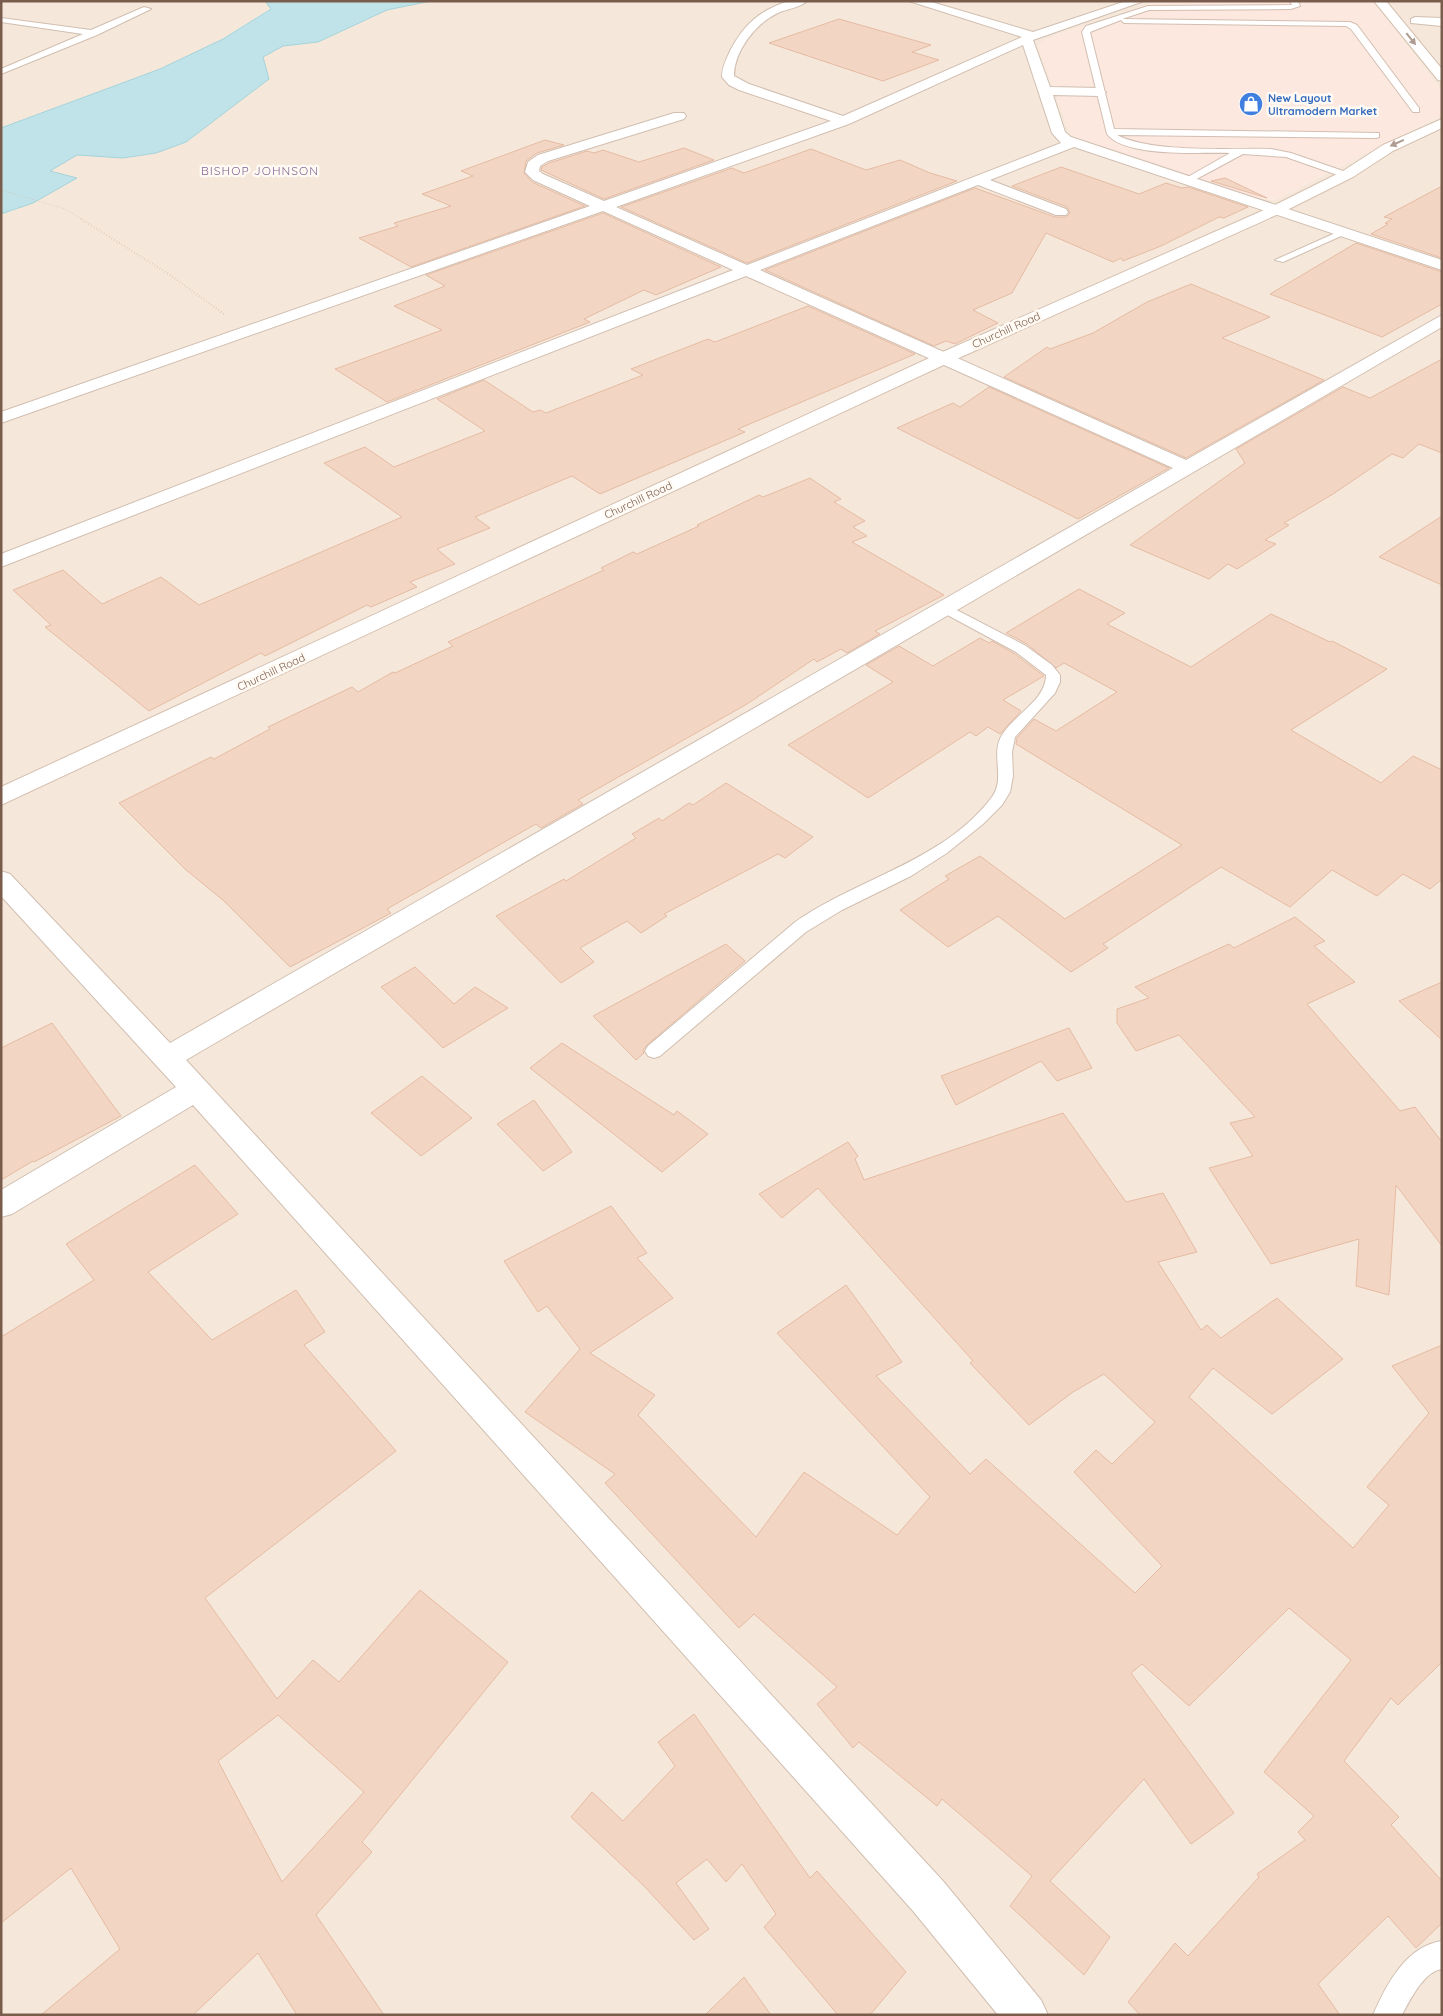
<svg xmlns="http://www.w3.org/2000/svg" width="1443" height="2016" viewBox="0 0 1443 2016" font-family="Quicksand,sans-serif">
  <rect width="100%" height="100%" fill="#fdf6ec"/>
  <!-- residential -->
  <path fill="#f5e8da" d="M1 1H265L271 8 223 39 160 69 1 128Z
    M431 1H1158L1053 36 1070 134 1079 139 1254 197 1268 200 1277 199 1442 115V2015H1V214L13 211 76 178 49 171 77 155 123 158 156 153 263 57 283 46 318 42 387 10Z
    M1373 1H1442V92Z"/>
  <!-- commercial -->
  <path fill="#fde8e0" d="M1158 1H1373L1442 92V115L1277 199 1268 200 1254 197 1079 139 1070 134 1038 46 1039 43 1053 36Z"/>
  <!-- water -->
  <path fill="#bfe3e8" stroke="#a5d3da" d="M265 1H431L387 10 318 42 283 46 263 57 269 79 186 142 156 153 123 158 77 155 50 171 77 178 33 203 1 214V128L160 69 223 39 271 9Z"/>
  <!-- building -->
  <path fill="#f3d5c3" stroke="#e6bba3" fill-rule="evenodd" d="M839 19 931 45 912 52 939 60 883 81 769 43Z
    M545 140 564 145 537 153 526 161 524 173 532 182 585 206 411 267 359 238 398 226 394 223 451 206 422 194 473 176 461 171Z
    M684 148 714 160 604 199 541 170 542 167 549 163 587 151 594 153 603 150 639 162Z
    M811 149 866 170 900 160 930 173 957 181 747 263 621 207 732 168 744 173Z
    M1061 167 1139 194 1166 183 1182 188 1188 187 1248 207 1224 218 1219 217 1161 246 1123 261 1121 258 1113 262 1046 233 1012 293 973 310 998 323 955 344 946 341 934 346 765 270 975 188 1055 217H1066L1070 213 1067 207 1012 186Z
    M1225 178 1267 198 1211 181Z
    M1442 186V258L1371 234 1388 224 1385 223 1392 219 1384 217Z
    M603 213 721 267 656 295 644 290 584 319 590 322 387 402 335 369 442 330 394 306 445 286 426 275Z
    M1356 243 1442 272V304L1382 337 1270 294Z
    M1191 284 1270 317 1222 338 1324 380 1186 458 1004 377 1047 347 1050 349 1093 333 1147 302Z
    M808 306 915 354 738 429 745 432 600 494 572 476 475 517 490 528 437 549 455 564 410 582 417 587 371 607 367 605 265 656 261 653 149 711 45 627 51 625 13 590 63 570 102 604 161 577 199 605 402 517 324 463 365 447 394 467 485 431 437 399 484 380 533 412 540 410 546 413 643 375 631 369 708 339 715 342Z
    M1442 359V453L1419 444 1403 458 1392 454 1333 494 1284 523 1289 525 1265 540 1276 544 1237 569 1228 564 1209 579 1130 545 1245 463 1236 449 1343 387 1370 398Z
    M989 387 1169 468 1078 519 897 428 953 403 960 407Z
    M810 478 841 499 834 502 865 521 853 527 867 536 852 542 944 595 875 631 880 634 847 653 841 649 817 662 814 659 747 704 578 800 583 804 541 828 536 824 387 909 391 913 290 967 224 901 185 869 119 803 211 757 214 759 270 729 268 727 314 705 352 687 358 692 393 672 395 673 453 646 448 642 604 570 601 568 633 552 637 554 699 526 697 525 759 495 763 497Z
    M1442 516V585L1379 557Z
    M1079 589 1125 613 1107 624 1191 667 1271 614 1330 642 1332 641 1387 669 1291 730 1381 783 1413 756 1442 770V879L1430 889 1403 874 1377 896 1332 870 1290 907 1221 867 1103 944 1108 948 1071 972 998 916 948 947 900 910 949 879 945 876 980 856 1065 919 1182 845 1016 744 1017 738 1034 719 1056 731 1117 692 1064 663 1056 668 1027 644 1006 633Z
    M980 638 989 643 992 641 1015 654 1044 676 1003 700 1021 711 1000 734 988 727 976 736 970 732 868 798 788 745 893 682 866 665 899 646 933 666Z
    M726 783 813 837 785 858 778 854 664 914 667 916 641 933 627 921 580 948 594 962 561 983 496 916 564 879 566 881 636 838 632 834 659 818 662 821 689 803 693 805Z
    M1295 917 1325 941 1314 946 1355 982 1307 1004 1400 1111 1415 1107 1442 1142V1246L1396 1185 1389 1295 1356 1286 1359 1239 1271 1264 1209 1168 1253 1156 1230 1123 1255 1117 1179 1035 1136 1051 1117 1023V1009L1149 998 1135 987 1229 944 1234 948Z
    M726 944 745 961 647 1045 643 1050 644 1053 636 1060 593 1016Z
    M415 967 454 1004 475 987 508 1008 443 1048 381 987Z
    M1442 982V1040L1399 1001Z
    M52 1023 121 1116 34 1162 33 1161 1 1180V1048Z
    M1069 1028 1092 1068 1057 1081 1041 1061 956 1105 941 1076Z
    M562 1043 674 1115 677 1111 708 1134 662 1172 530 1068Z
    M422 1076 472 1118 421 1156 371 1113Z
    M534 1100 572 1152 543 1171 497 1124Z
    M1063 1113 1126 1202 1163 1193 1197 1252 1158 1262 1201 1330 1207 1325 1221 1338 1277 1298 1343 1359 1272 1414 1213 1368 1189 1397 1353 1548 1389 1505 1367 1487 1429 1413 1392 1366 1442 1345V1662L1398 1705 1391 1698 1344 1761 1399 1817 1391 1825 1442 1881V1923L1416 1948 1388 1916 1318 1984 1340 2015H1140L1128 2002 1175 1943 1188 1956 1259 1877 1257 1874 1305 1840 1298 1832 1314 1816 1264 1772 1351 1660 1289 1608 1189 1706 1142 1664 1131 1673 1234 1813 1191 1844 1144 1779 1050 1881 1110 1937 1084 1975 1010 1906 1032 1876 942 1799 937 1806 859 1742 853 1748 817 1704 837 1687 754 1614 739 1628 605 1483 615 1474 525 1412 580 1349 547 1306 538 1312 504 1261 611 1206 647 1253 637 1258 673 1298 590 1353 655 1395 638 1415 756 1537 804 1472 897 1535 930 1497 777 1333 846 1285 902 1362 876 1376 970 1474 986 1459 1135 1593 1162 1566 1074 1472 1096 1450 1112 1464 1155 1422 1104 1374 1073 1392 1029 1425 970 1363 973 1361 818 1188 782 1218 759 1194 848 1142 858 1156 855 1159 864 1180Z
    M195 1165 238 1214 148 1272 212 1340 296 1290 325 1332 304 1345 396 1451 205 1598 277 1699 313 1660 339 1682 420 1590 508 1662 362 1842 372 1852 316 1915 384 2015H297L258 1953 193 2015H41L120 1949 71 1868 1 1923V1337L94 1280 66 1244ZM278 1715 364 1792 282 1882 218 1761Z
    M694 1714 810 1878 817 1871 906 1972 870 2015H838L764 1927 776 1914 742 1864 726 1882 707 1859 676 1883 709 1929 694 1940 644 1886 571 1817 592 1792 623 1821 675 1766 658 1742Z
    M744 1977 771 2015H705Z"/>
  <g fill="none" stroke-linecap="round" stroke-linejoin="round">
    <!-- lane casing -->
    <g stroke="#d1beb0" stroke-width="2">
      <path id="lane" d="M1290 1H1298L1300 6 1291 9 1149 10 1122 19 1350 22 1357 25 1419 108V112H1413L1351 29 1346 26 1124 23 1121 20 1090 32 1114 129 1379 133V137L1376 138 1117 135C1151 153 1230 148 1271 149L1291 153 1349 173V177H1343L1286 157 1243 154 1189 183 1186 182V178L1230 153C1202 152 1125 158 1107 134L1082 32 1086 26 1148 6 1292 5Z
        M144 7 151 9 97 35 1 74V69L83 34 1 22V18L91 30Z
        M1342 230 1350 232 1283 262 1275 260Z
        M945 604 1026 646 1052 665 1060 675V682L1055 693 1015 737 1012 752 1013 776 1010 792 1002 805 983 824 947 853 911 876 842 910 806 932 660 1056 654 1058 648 1056 645 1051 648 1046 794 923C857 878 943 862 992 797 1006 778 990 754 1002 735 1014 715 1046 700 1046 675L1016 652 940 611 938 608 940 605Z
        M1442 1941V1969C1424 1971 1410 2000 1402 2015H1373C1386 1985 1406 1946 1442 1941Z"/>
    </g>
    <!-- street casing -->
    <g stroke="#d1beb0" stroke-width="2">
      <path id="street" d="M789 1H807C800 8 786 9 778 13 756 23 734 51 734 76L749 84 843 116 1022 37 909 1H928L1033 32 1126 1H1144L1033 40 1050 87 1100 88 1106 92 1100 96 1053 95 1065 132 1071 137 1442 260V270L1074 147 990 180 1066 209 1068 212 1066 215H1056L978 185 760 270 1186 460 1442 315V327L186 1060 943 1881 1041 2000 1048 2015H998L913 1911 193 1105 12 1214 1 1217V1190L176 1087 1 896V871L10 874 170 1043 1173 468 746 276 1 567V554L733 270 603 211 1 423V412L590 206 533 180 525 172 528 162 538 155 674 113H684L686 116 684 119 548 161 540 166 539 171 543 174 604 201 831 121 739 90 729 85 722 77C722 67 726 60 730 51 744 24 760 10 789 1ZM1023 45 1052 133 1061 143 747 265 616 207 849 124Z
        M1415 17 1442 18V26L1411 23V19Z"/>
    </g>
    <!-- secondary casing -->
    <g stroke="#d6c0b0" stroke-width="2">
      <path id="secondary" d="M1374 1H1386L1442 69V81L1438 80Z
        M1442 119V128L1393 151 1353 177 1283 212 950 362 1 805V787L938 354 1273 206 1343 171 1383 145Z"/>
    </g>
    <!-- path-far1 -->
    <path stroke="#d9b8a5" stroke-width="1" stroke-dasharray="0.5 2" stroke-linecap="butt" d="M1 190 65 209 83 220"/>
    <!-- path -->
    <path stroke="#d9b8a5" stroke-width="2" stroke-dasharray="0.5 2.5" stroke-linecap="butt" d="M81 219 170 275 224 314"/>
    <!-- lane -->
    <use href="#lane" fill="#fff" fill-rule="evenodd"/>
    <!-- street -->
    <use href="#street" fill="#fff" fill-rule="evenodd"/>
    <!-- secondary -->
    <use href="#secondary" fill="#fff" fill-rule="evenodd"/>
  </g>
  <!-- one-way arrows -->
  <defs><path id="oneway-solid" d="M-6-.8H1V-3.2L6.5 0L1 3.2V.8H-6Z" transform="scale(1.25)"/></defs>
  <g fill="#af9d94">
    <use href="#oneway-solid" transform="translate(1411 39) rotate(51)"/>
    <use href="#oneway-solid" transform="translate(1397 143) rotate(156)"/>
  </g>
  <!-- icons -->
  <defs>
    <g id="shop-disc" transform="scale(1.25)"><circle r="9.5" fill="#3f7fe0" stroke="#fffaf3"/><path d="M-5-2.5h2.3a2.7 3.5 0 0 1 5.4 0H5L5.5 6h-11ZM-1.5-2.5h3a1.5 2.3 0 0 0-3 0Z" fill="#fff"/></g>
  </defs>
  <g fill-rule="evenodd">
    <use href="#shop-disc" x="1251" y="104"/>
  </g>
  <g text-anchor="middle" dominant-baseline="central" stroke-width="5" stroke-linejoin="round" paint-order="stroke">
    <!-- far-shop labels -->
    <g font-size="11" font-weight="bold" fill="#366cbe" stroke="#fffaf3" text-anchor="start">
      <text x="1268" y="98">New Layout<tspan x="1268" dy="13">Ultramodern Market</tspan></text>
    </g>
    <!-- far-street labels -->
    <g font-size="11" fill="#7a5c4d" stroke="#fffaf3">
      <text transform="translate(1006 330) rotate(-24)">Churchill Road</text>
      <text transform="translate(638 500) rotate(-25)">Churchill Road</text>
      <text transform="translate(271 672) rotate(-25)">Churchill Road</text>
    </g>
    <!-- far-neighbourhood labels -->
    <g font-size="12" letter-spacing="1" fill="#846695" stroke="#fffaf3">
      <text x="260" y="170">BISHOP JOHNSON</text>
    </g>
  </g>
  <!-- border -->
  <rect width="1443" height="2016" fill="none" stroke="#7a5c4d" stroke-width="5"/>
</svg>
